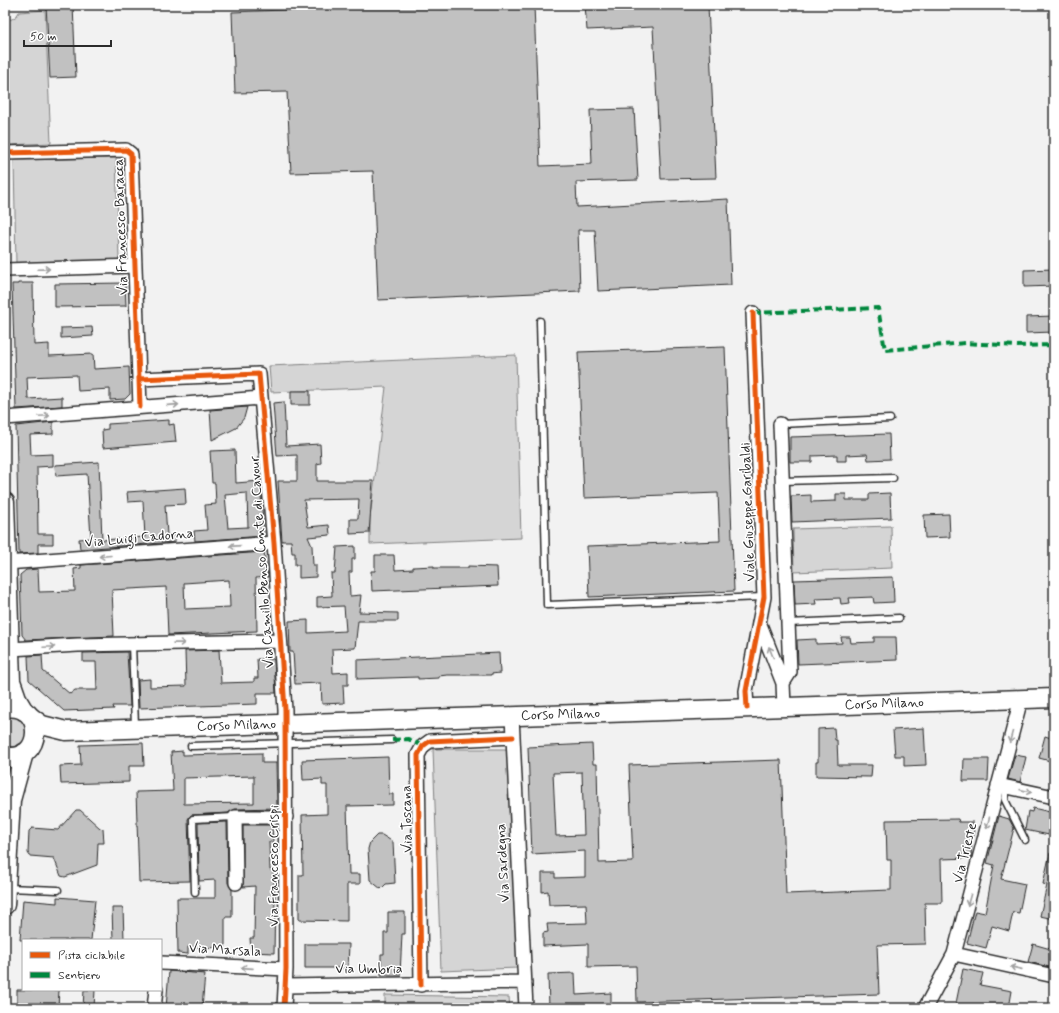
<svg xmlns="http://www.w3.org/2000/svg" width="1059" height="1013" viewBox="0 0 1059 1013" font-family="Mynerve,sans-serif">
  <rect width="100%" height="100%" fill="#f2f2f2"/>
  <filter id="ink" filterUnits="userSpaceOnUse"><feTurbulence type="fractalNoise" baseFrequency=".025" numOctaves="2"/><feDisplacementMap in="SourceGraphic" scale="8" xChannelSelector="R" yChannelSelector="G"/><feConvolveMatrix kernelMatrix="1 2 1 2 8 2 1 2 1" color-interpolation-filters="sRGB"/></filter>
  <g filter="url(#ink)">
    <!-- green -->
    <path fill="#d5d5d5" stroke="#808080" d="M45 10 51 143 7 145 5 20C12 20 16 18 19 12Z
      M116 158 119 260 16 264 14 160Z
      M516 355 521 538 370 544V518L386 387 271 392 269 366Z
      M891 526 892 568 794 572 793 529Z
      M9 716C24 719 32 726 23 742L13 747 5 745V717Z
      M433 749H509L518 968 441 971Z
      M385 995 509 997 510 1008H385Z"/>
    <!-- building -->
    <path fill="#c1c1c1" stroke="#2b2b2b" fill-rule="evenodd" d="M46 5H73L76 77 50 78Z
      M413 5H534L540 166 592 164 590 110 634 109 638 180 576 182 577 207 728 199 731 285 598 291 595 230H578L580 291 378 300 373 171 291 173 287 92 235 93 232 12Z
      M585 5H708L716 178 661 179 653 27 587 30Z
      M1054 269V286L1024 287V270Z
      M18 283H33L34 345 49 344V356L93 354 94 369 129 367 130 394 125 399 110 400V389L78 391 77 375 27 377 28 399 62 397V406L16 409 12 284H18Z
      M125 283 126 306 55 307V284Z
      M1054 316V332L1026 333V317Z
      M92 327 93 336 61 338V328Z
      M725 347 734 591 589 597 587 546 720 541 718 493 584 498 578 352Z
      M291 391H310V405H291Z
      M284 402 286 446 320 444 321 463 317 464V481H373L369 533 350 534V519H358L359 499 304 500 308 527 329 525 330 535 308 537 312 546 313 565H316V577L299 578V565H295V553H292L291 541H282L278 481H297V455L277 456 273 403Z
      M247 407 244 418 236 428 212 440 210 410Z
      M169 420V425L174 424 176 442 103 448 102 430 108 429V424Z
      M53 422V434L30 435 31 455 53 454V466L37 467 38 534H53V544H38V553L19 554 16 426Z
      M889 434 890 459 868 460 867 454 846 455V461H837V455L812 456V462H790V437Z
      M235 450 236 483 260 481 264 536 195 541 194 531 207 530 205 505 216 504 215 483H212L210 451ZM247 493 248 527 228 528 225 495Z
      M99 462 102 540 145 537 143 501 128 502 127 492 185 488 186 504 165 505 167 535H175V542L80 549 79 539 91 538 87 474 56 476 55 465Z
      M890 493 891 518 792 522 791 496 811 495V502L836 501V494H846V500H869V494Z
      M949 514 950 537 925 538 924 515Z
      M355 546V559H352V572H349L350 596 361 595 359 612 398 613V621H358L355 648 332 649 333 673 348 672V685H343L344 703 322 704 321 683 295 684 293 652H290L289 621 308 620V633L346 631 344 606 317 607V597L332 596 331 573H335L337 547Z
      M264 552 268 577 256 578 257 631 168 635 166 587 112 590 114 636 26 640 22 635 20 575 26 570 38 569 39 592 75 591 74 569 81 568V565ZM229 580 230 607 185 609 184 583Z
      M375 555H394L395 570 413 569V567L434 566V568H468V566L497 567 498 586 372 591 371 571H375Z
      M893 577 894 602 874 603 873 597 849 598 850 603 841 604 840 598 815 599 816 604 795 605 794 580Z
      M841 637H850L851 643 874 642V637H896L897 660 798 664 797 640 816 639V644L842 643Z
      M219 650 221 683 254 682V678H258L257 659H274L276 693H257V704L139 708 138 680 150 679V687L186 686 185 651Z
      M127 652 130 706H113L114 709 64 711 29 680 28 656 42 655 43 671 70 694 75 690H97L96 662H83V653Z
      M499 653 500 673 491 674V675H447L439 676V678L418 679V677L357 679V660Z
      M834 728 835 740H837L838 765H872L871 777 816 776V762H818V729Z
      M924 728 926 765 904 766V756H895L893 730Z
      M1045 736 1054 739V762L1039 758Z
      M143 743 144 766H129V782L61 784 60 766 81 765 80 745Z
      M592 744 593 764H597L599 863 633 862 629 765 781 760 786 894 891 890V860H887L886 820 958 819 959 822H973L974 836H972L971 858 941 859 942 903H925L926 944 877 945 879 994 637 1002 636 966 588 967V944L543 946V933L548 932 547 924 587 923 586 904 549 905 548 891 542 892V873H555V878L585 877V851L532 854 528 747ZM582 772 584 835 556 836 553 773Z
      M183 751V755L262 753V763H276L277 808 235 809 228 813 191 815 188 819 190 881 139 882 136 792 173 791 171 752ZM254 776V803L184 804V778Z
      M1015 755 1026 757 1020 782 1008 779Z
      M388 757 389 794H393V805L347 806 349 874H360V884H347V921L299 920V875H303L302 815 327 814V785H322V779L303 780 302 760Z
      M964 759H989L988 781H963Z
      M1033 808 1054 813 1049 835 1025 830 1028 811 1032 812Z
      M76 810H80L100 828 103 829 104 843H98L97 865 65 877 61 876 54 858 30 856 28 853 29 831 32 828 58 830Z
      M999 816 1009 819 1014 828 1001 879 1025 884 1019 913 1013 912 1009 931 992 926 986 948 967 943 975 911 985 913 994 865 987 863Z
      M227 822 228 883 232 890V917H225V948L188 947V954L178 953 177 898H215V880L199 881 198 823Z
      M243 825H272L273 842H269L270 870H273L275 896 274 953 251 952 250 938H254L255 886 243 887Z
      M377 835H382L393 842 395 883 386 884 381 889 370 880 368 849 370 842Z
      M1050 853H1054V919L1040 916 1047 885 1043 884Z
      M57 897 95 900 91 940H20L23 900 57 903Z
      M112 908H123L124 940H113Z
      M388 912H405V934H402L400 975H381V954H384V933H388Z
      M305 944H349L348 968H305Z
      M1033 944 1054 950V968L1028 962Z
      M963 969 983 973 980 985 1012 991 1009 1008H990L976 1005V1007L971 1006 970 1008H955Z
      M169 971 205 974 202 1008H166Z
      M575 973 576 995 611 993V1008H549L548 974Z
      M17 990H59L58 1008 17 1005Z
      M84 990H95L94 1008H83Z"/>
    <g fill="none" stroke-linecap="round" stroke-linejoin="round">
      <!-- lane casing -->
      <g stroke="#2b2b2b" stroke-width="9">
        <path id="lane" d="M540 321 547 605 764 597
          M780 424 890 419
          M782 481 893 478
          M788 623 899 618
          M132 644 135 726
          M191 746 392 740
          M1007 787 1005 800 1025 840
          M8 888 58 890
          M195 892 193 819 235 817"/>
      </g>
      <!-- street casing -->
      <g stroke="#2b2b2b" stroke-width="16">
        <path id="street" d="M5 153 126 150 131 154 140 407
          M5 270 134 266
          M139 379 259 374 274 543 285 710 286 969 284 1008
          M5 418 261 398
          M780 424 790 672 783 683
          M6 563 274 543
          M759 622 783 683 784 707
          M10 649 78 645 280 641
          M747 708 746 691 764 597 753 313
          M512 716 526 1008
          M998 785 1054 797
          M236 883 235 817H286
          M954 954 1054 976
          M161 963 286 969
          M421 985 418 755 423 746 430 741 513 737
          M286 986 525 982
          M154 1008 156 990
          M925 1008 954 954 1021 699"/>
      </g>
      <!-- secondary casing -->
      <g stroke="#2b2b2b" stroke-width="21">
        <g id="secondary">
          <path d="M5 502 11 681 18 701 24 711"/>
          <path d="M5 708C47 701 43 765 5 756"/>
          <path id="s1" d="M31 717 42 725 66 731 1054 698"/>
          <path d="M5 905 11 800 24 753"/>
        </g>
      </g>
      <!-- lane -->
      <use href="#lane" stroke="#fff" stroke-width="6"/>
      <!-- street -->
      <use href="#street" stroke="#fff" stroke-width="13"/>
      <!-- secondary -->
      <use href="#secondary" stroke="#fff" stroke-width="18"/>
      <!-- quiet -->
      <path stroke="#00873e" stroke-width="4" stroke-dasharray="8 4" stroke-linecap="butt" d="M753 313 878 308 885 350 966 343 1017 346 1054 345
        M392 740 408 739 423 746"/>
      <!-- cycleway casing -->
      <g stroke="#fff" stroke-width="8">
        <path id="cycleway" d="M5 153 126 150 131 154 140 407
          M139 379 259 374 274 543 285 710 286 969 284 1008
          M747 708 746 691 764 597 753 313
          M421 985 418 755 423 746 430 741 513 737"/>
      </g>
      <!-- cycleway -->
      <use href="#cycleway" stroke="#e8590c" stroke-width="5"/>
    </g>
    <!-- one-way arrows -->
    <defs><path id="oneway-shaft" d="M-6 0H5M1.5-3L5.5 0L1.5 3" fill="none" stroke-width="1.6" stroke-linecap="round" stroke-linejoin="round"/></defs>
    <g stroke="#a0a0a0">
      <use href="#oneway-shaft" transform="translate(44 269) rotate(-2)"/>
      <use href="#oneway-shaft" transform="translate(173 405) rotate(-4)"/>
      <use href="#oneway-shaft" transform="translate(44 416) rotate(-3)"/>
      <use href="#oneway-shaft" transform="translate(235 546) rotate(176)"/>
      <use href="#oneway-shaft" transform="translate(105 556) rotate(175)"/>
      <use href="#oneway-shaft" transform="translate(179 643) rotate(-1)"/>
      <use href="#oneway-shaft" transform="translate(49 647) rotate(-3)"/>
      <use href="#oneway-shaft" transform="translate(771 652) rotate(-112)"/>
      <use href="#oneway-shaft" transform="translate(1011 737) rotate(105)"/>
      <use href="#oneway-shaft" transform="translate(1026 791) rotate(13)"/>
      <use href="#oneway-shaft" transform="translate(988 823) rotate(104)"/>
      <use href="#oneway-shaft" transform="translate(969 900) rotate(106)"/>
      <use href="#oneway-shaft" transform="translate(247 968) rotate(-176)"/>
      <use href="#oneway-shaft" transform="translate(1016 968) rotate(-167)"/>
    </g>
  </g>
  <g text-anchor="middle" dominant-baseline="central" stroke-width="3" stroke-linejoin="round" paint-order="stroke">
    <!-- street labels -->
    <g font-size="14" fill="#2b2b2b" stroke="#fff">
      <text transform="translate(121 227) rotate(-92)">Via Francesco Baracca</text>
      <text transform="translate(748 512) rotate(-92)">Viale Giuseppe Garibaldi</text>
      <text transform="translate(139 538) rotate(-5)">Via Luigi Cadorna</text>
      <text transform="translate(262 562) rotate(-94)">Via Camillo Benso Conte di Cavour</text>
      <text stroke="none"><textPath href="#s1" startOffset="857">Corso Milano</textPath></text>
      <text stroke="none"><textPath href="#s1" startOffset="533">Corso Milano</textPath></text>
      <text stroke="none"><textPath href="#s1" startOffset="209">Corso Milano</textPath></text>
      <text transform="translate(407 819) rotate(-91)">Via Toscana</text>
      <text transform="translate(965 853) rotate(-76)">Via Trieste</text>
      <text transform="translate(503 863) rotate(-93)">Via Sardegna</text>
      <text transform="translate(274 866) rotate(-90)">Via Francesco Crispi</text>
      <text transform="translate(225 950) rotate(3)">Via Marsala</text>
      <text x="369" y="969">Via Umbria</text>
    </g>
  </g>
  <!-- margin -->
  <rect width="1059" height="1013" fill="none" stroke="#fff" stroke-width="20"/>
  <rect x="10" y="10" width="1039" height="993" fill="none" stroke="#2b2b2b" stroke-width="1.5" filter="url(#ink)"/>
  <!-- legend -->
  <rect x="22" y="939" width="140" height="52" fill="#ffffff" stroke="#aaaaaa"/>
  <rect x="30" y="952" width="20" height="6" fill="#e8590c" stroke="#aaaaaa"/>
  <text x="58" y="959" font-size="12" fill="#2b2b2b">Pista ciclabile</text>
  <rect x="30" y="972" width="20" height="6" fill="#00873e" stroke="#aaaaaa"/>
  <text x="58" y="979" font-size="12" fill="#2b2b2b">Sentiero</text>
  <!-- scale -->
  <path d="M24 40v6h87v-6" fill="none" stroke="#2b2b2b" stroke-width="2"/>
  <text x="30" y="40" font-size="12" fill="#2b2b2b" stroke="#ffffff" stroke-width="3" paint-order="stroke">50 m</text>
</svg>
